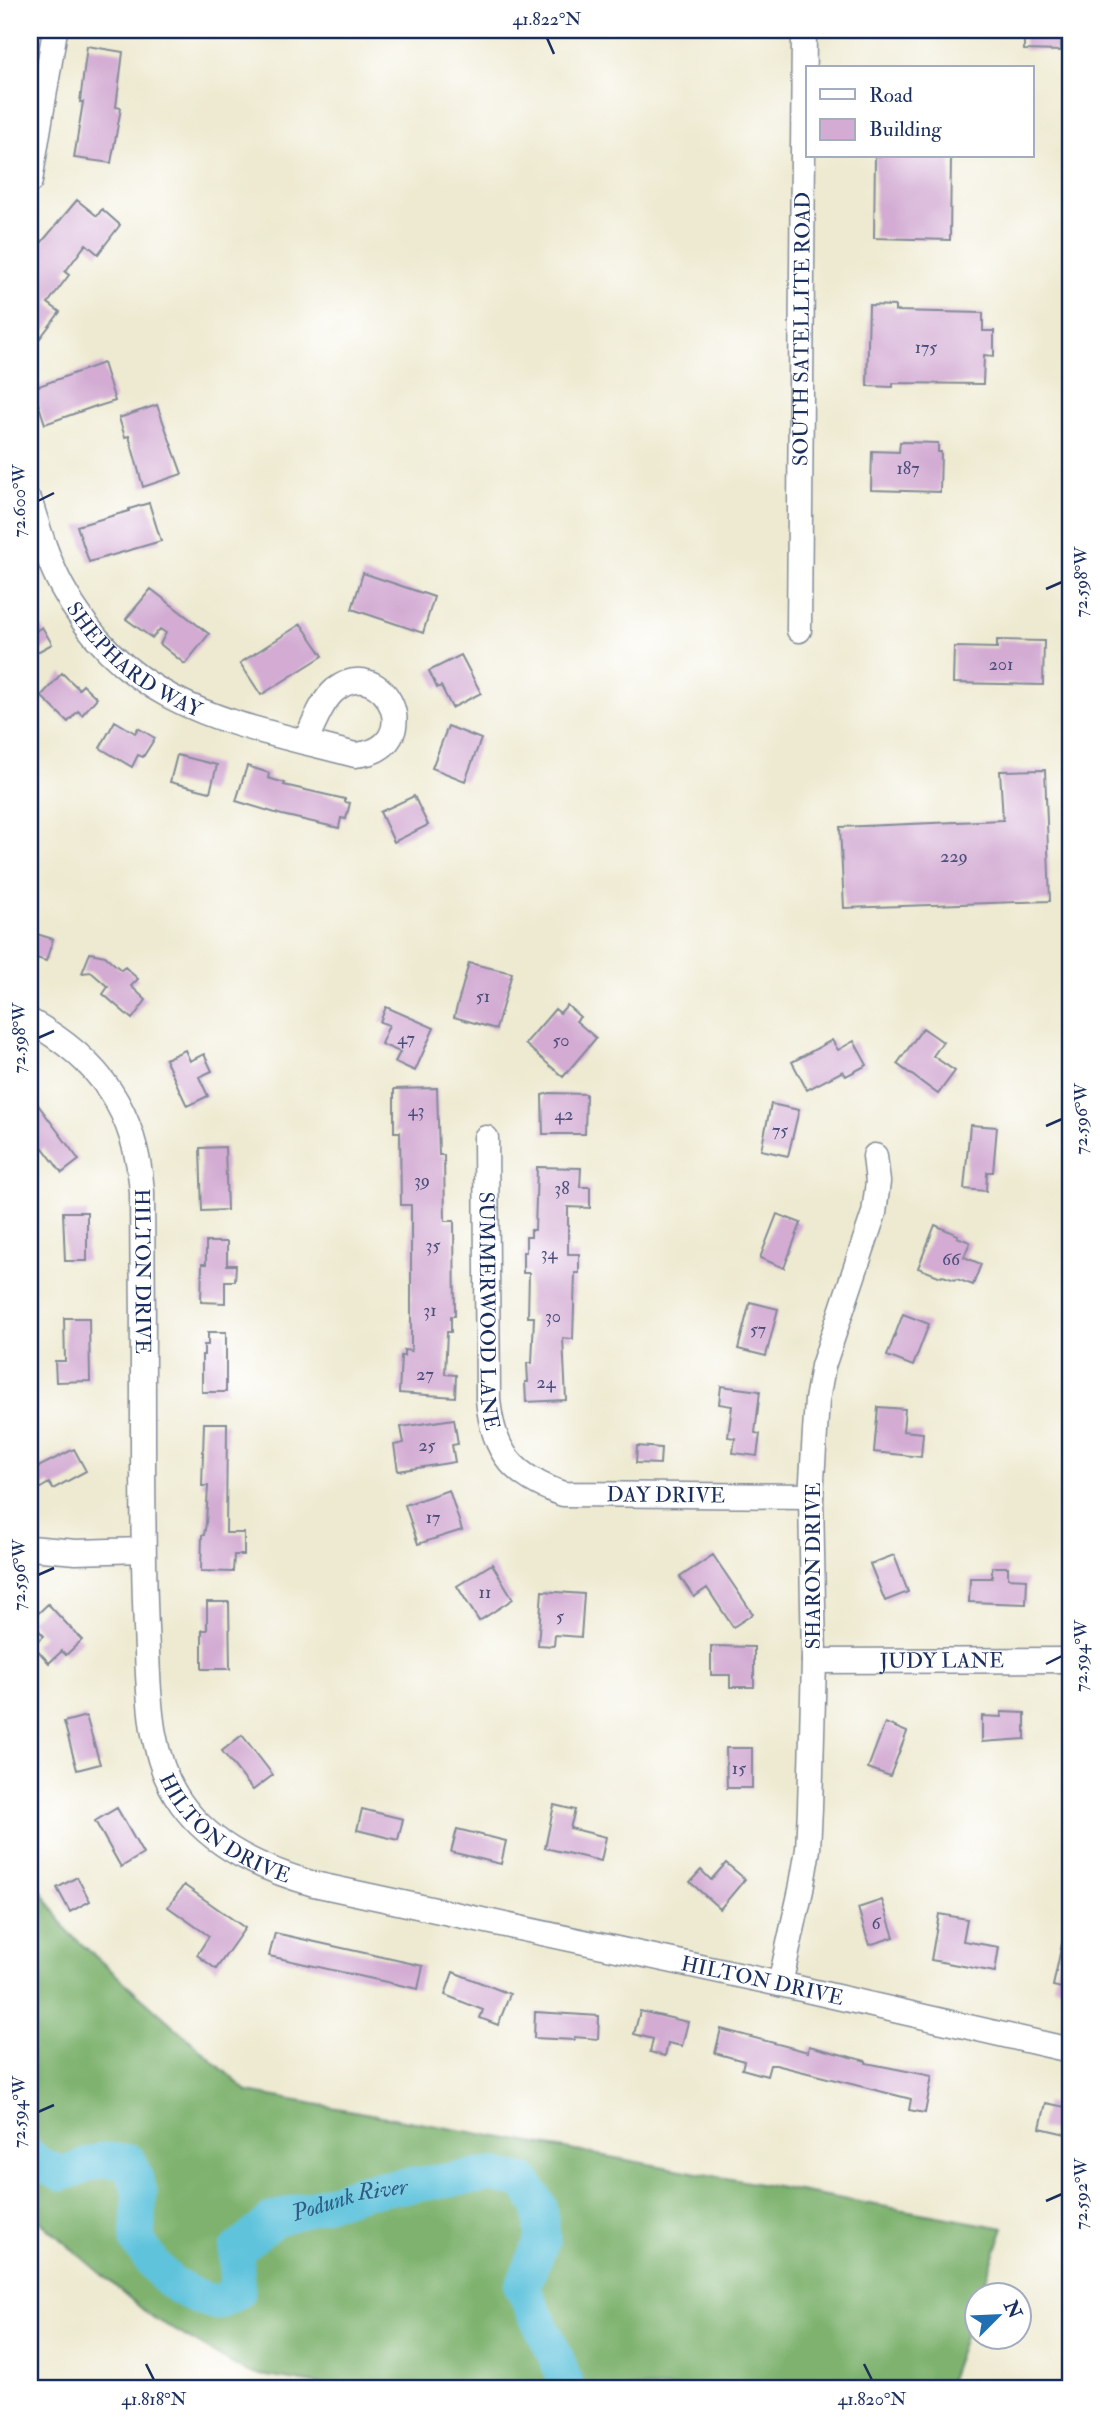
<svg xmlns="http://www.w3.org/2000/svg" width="1100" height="2418" viewBox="0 0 1100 2418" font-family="'IM FELL Double Pica',serif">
  <rect width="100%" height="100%" fill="#fff"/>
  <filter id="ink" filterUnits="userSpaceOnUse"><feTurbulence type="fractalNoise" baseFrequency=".0143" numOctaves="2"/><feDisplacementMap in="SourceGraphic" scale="14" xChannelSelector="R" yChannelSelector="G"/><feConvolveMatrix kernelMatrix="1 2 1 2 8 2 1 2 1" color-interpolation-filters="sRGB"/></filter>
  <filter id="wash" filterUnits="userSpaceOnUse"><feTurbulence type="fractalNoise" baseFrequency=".00686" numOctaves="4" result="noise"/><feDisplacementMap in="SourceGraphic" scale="28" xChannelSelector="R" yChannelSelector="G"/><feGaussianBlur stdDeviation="1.57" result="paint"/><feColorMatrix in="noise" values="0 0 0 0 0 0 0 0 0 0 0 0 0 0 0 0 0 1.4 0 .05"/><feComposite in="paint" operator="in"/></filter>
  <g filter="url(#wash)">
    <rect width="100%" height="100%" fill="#eeead1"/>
    <!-- forest -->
    <path fill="#7eb26e" stroke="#4c7066" stroke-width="2" d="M30 1873 68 1932 248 2092 1004 2228 980 2295 978 2296 977 2301 946 2388H340L248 2373 149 2315 30 2213Z"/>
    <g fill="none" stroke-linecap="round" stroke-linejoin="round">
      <!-- river -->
      <path stroke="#5ec3dc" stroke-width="35" id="s1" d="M30 2156 39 2164 61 2174 103 2160 130 2162 140 2192 137 2241C164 2278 171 2290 217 2303L238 2291 236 2251 274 2219 365 2191 491 2175 525 2182 540 2207 543 2239 522 2287 556 2357 567 2388"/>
    </g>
    <g id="blocks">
      <!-- building -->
      <path fill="#d3abd3" d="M1024 30H1061V51L1024 50Z
        M87 46 123 52 116 107 121 108 111 163 74 158 83 102H80Z
        M875 156H951L950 240 874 238Z
        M77 200 97 216 102 209 120 225 98 254 86 244 65 272 69 275 48 303 60 312 30 351V267L40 253 36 249Z
        M869 305 895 306V311L983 313V331H994V356L984 355 983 384 893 383V387L867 386Z
        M103 363 115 401 96 407V406L45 424 33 388Z
        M157 405 182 474 143 487 129 436 125 437 119 418Z
        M900 442 938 443V452H941L940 492 871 490 872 451 899 452Z
        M149 503 161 541 89 562 77 526 129 511V509Z
        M363 573 434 597 423 633 352 609Z
        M151 589 209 634 185 664 160 644 166 633 160 629 152 638 126 619Z
        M301 624 323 656 261 695 240 663Z
        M42 627 52 644 30 656V635Z
        M997 640 1044 641 1043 685 953 683 954 647 997 648Z
        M461 655 481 693 452 708 441 686 437 688 429 671Z
        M62 673 79 689 83 685 97 698 82 715 78 711 68 722 41 696Z
        M115 721 135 733 138 728 155 738 143 757 138 755 132 767 100 748Z
        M448 726 481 739 465 781 432 768Z
        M177 755 217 765 210 792 170 782Z
        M247 766 269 773 268 778 285 783 284 785 345 799V802L350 803 346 819 341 818 339 828 282 815 236 801Z
        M1045 770 1050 901 844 908 840 827 1003 820 1000 771Z
        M414 796 428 825 394 842 380 812Z
        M30 932 53 939 46 961 30 956Z
        M90 953 105 956 121 970 125 967 138 979 131 986 146 1000 132 1019 103 994 108 987 91 972 82 973Z
        M469 963 512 973 496 1029 454 1017Z
        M567 1005 580 1017 576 1021 596 1038 563 1077 525 1044 555 1009 560 1013Z
        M386 1007 434 1028 415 1071 395 1062 400 1052 381 1044 389 1025 380 1022Z
        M923 1028 943 1042 933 1056 955 1071 938 1094 897 1064Z
        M832 1040 838 1050 854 1041 867 1065 846 1076 843 1071 807 1090 792 1062Z
        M185 1050 190 1061 204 1054 212 1071 199 1077 208 1096 187 1106 165 1059Z
        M437 1088 439 1155H444L445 1221H454L455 1316H451V1332H447L445 1374 456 1375 455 1397 399 1393 401 1356H404V1350L411 1351V1205H401L400 1132H394V1089Z
        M550 1093 586 1094 585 1134H543L542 1095Z
        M30 1094 79 1160 62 1173 43 1148 30 1158Z
        M771 1104 799 1110 788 1156 761 1150Z
        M970 1125 997 1127 993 1172H987L986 1191 964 1189Z
        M225 1147 227 1210 202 1211 200 1148Z
        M537 1167 581 1168 580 1187H590V1208L568 1207V1254H579V1273H575L573 1339 563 1338 566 1400 526 1402 525 1382H528L527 1363H532L534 1317H528L529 1273H523V1252H526V1237H531V1230H535Z
        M63 1212H87V1261H65Z
        M777 1214 801 1223 784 1268 760 1258Z
        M935 1225 958 1235 957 1237 970 1242 964 1257 981 1264 973 1285 957 1279 955 1280 943 1276 941 1277 918 1268Z
        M206 1242H227V1265H236L235 1281H225V1303L201 1302 202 1264H206Z
        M750 1302 778 1309 766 1356 738 1349Z
        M903 1314 929 1324 913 1366 887 1356Z
        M64 1318H89L90 1381 56 1382 55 1361H65Z
        M208 1332H226V1392H202V1355H204V1345H208Z
        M721 1386 760 1391 755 1433 760 1434 757 1456 733 1453 735 1438 728 1437 732 1406 719 1404Z
        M878 1407 905 1409 903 1431 923 1433 921 1457 874 1452Z
        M454 1419 458 1444 452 1445 455 1462 398 1471 394 1445 404 1443 401 1427Z
        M204 1423H227L226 1533H244V1555H234L233 1572 201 1571 202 1535H204L206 1524 208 1486H202Z
        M637 1446 661 1448 660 1464 636 1463Z
        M74 1449 86 1471 53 1489 49 1483 30 1494V1471Z
        M449 1490 462 1530 418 1544 405 1505Z
        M713 1555 753 1614 733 1627 707 1588 694 1597 680 1577Z
        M894 1555 908 1592 885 1601 870 1564Z
        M492 1564 513 1599 479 1621 457 1586Z
        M992 1567H1008V1578L1027 1579 1026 1604 969 1602 970 1578H992Z
        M542 1591 584 1594 581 1637 555 1635 554 1646 538 1645Z
        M207 1602H229L230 1669H202V1630H207Z
        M48 1604 82 1640 66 1655 62 1651 49 1663 33 1645 44 1636 30 1621Z
        M711 1646 754 1647V1687H730V1675H711Z
        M1001 1712 1025 1713V1739L982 1742V1716L1002 1717Z
        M86 1716 100 1764 77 1770 64 1722Z
        M885 1723 907 1732 890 1776 868 1768Z
        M242 1735 273 1775 253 1790 222 1751Z
        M726 1748H752V1788H727Z
        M554 1805 575 1810 570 1828 606 1837 601 1861 545 1848Z
        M117 1808 143 1854 121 1867 95 1821Z
        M362 1809 403 1819 398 1840 357 1830Z
        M457 1829 506 1841 501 1864 451 1852Z
        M726 1863 745 1879 720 1909 690 1882 701 1870 711 1880Z
        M77 1877 90 1901 70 1912 57 1888Z
        M184 1885 245 1928 216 1969 197 1955 209 1936 168 1907Z
        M882 1900 894 1937 869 1945 858 1908Z
        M939 1914 967 1919 963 1941 999 1947 995 1972 931 1960Z
        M275 1933 423 1966 418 1989 269 1956Z
        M1063 1939 1070 1940V1990L1053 1986Z
        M453 1972 510 1994 498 2025 480 2018 483 2010 445 1995Z
        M640 2011 688 2022 682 2046 668 2043 665 2056 650 2052 653 2039 634 2034Z
        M535 2012 599 2016 598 2039 574 2037V2040L534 2038Z
        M721 2029 808 2052 809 2046 866 2061V2063L932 2076 925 2113 909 2110 911 2099 776 2065H770L767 2076 742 2069 744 2061 715 2053Z
        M1046 2103 1070 2108V2135L1040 2128Z"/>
    </g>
  </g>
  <g filter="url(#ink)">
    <use href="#blocks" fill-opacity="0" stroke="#848c98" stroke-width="2"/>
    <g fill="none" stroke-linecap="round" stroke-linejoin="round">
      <!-- street casing -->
      <g stroke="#848c98" stroke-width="27">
        <g id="street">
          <path d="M30 181 55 30"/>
          <path id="s2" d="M30 502C39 531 48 561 62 587 128 710 234 723 355 755 430 749 384 651 335 690 321 702 313 726 305 742"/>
          <path id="s3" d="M799 630 804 30"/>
          <path id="s4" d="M30 1021C100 1060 136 1111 142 1192 143 1272 143 1351 143 1431 143 1497 143 1562 146 1628 149 1685 146 1754 181 1803 213 1848 263 1869 314 1884L780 1984 1070 2050"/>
          <path id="s5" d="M486 1138 488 1399C493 1453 513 1476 563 1494L811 1496"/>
          <path d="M30 1548 76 1552 143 1550"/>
          <path id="s6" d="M814 1661 1070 1660"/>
          <path d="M780 1984 801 1890 808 1849 810 1808 814 1661 811 1496 817 1400 823 1366 874 1213 878 1182 875 1156"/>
        </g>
      </g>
      <!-- street -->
      <use href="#street" stroke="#fff" stroke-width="24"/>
    </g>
  </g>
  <!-- ticks -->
  <path fill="none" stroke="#1b2f5e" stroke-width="2.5" d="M547 38 554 54M38 501 54 493M1046 589 1062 582M38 1038 54 1031M1046 1126 1062 1119M38 1575 54 1568M1046 1664 1062 1656M38 2112 54 2105M1046 2201 1062 2194M146 2364 154 2380M864 2364 872 2380"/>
  <g text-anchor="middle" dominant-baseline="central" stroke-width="5" stroke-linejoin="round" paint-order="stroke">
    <!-- number labels -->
    <g font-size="18" fill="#494e7b">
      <text x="926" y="347">175</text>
      <text x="908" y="468">187</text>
      <text x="1001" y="664">201</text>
      <text x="954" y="856">229</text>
      <text x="483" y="996">51</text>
      <text x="406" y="1038">47</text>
      <text x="561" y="1040">50</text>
      <text x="416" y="1110">43</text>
      <text x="564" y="1114">42</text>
      <text x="780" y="1130">75</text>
      <text x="422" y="1180">39</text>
      <text x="562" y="1188">38</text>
      <text x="433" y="1245">35</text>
      <text x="549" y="1253">34</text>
      <text x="951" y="1259">66</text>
      <text x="430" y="1310">31</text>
      <text x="553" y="1316">30</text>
      <text x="758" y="1329">57</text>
      <text x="425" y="1374">27</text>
      <text x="546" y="1382">24</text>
      <text x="427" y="1445">25</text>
      <text x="433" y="1517">17</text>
      <text x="485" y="1592">11</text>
      <text x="560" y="1616">5</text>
      <text x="739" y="1768">15</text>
      <text x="876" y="1923">6</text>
    </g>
    <!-- street labels -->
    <g font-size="21" fill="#1b2f5e" stroke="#fff">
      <text stroke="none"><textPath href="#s3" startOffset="301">SOUTH SATELLITE ROAD</textPath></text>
      <text stroke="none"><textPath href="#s2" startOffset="196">SHEPHARD WAY</textPath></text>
      <text stroke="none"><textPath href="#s4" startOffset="294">HILTON DRIVE</textPath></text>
      <text stroke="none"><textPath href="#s5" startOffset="173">SUMMERWOOD LANE</textPath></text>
      <text stroke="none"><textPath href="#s5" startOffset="494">DAY DRIVE</textPath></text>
      <text transform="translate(813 1566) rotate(-90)">SHARON DRIVE</text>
      <text stroke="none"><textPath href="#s6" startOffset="128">JUDY LANE</textPath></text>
      <text stroke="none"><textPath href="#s4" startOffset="882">HILTON DRIVE</textPath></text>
      <text stroke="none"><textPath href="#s4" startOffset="1449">HILTON DRIVE</textPath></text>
    </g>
    <!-- water labels -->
    <g font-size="23" font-style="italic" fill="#2f5b84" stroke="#fff">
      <text stroke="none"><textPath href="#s1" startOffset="485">Podunk River</textPath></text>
    </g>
  </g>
  <!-- margin -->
  <rect width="1100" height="2418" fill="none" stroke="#fff" stroke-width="77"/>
  <!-- legend -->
  <rect x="806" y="66" width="228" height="91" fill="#ffffff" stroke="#a4acbf" stroke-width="2"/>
  <rect x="820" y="89" width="35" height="10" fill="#ffffff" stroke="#a4acbf" stroke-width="2"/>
  <text x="869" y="102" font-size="21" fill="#1b2f5e">Road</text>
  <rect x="820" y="119" width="35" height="21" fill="#d3abd3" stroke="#a4acbf" stroke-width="2"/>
  <text x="869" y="136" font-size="21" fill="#1b2f5e">Building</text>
  <!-- north arrow -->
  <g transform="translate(998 2316) rotate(66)"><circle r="33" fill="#ffffff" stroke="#a4acbf" stroke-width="2"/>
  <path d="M0-5L12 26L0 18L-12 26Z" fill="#1f6fb2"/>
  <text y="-10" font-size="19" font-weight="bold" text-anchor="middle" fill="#1b2f5e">N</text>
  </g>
  <rect x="38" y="38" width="1024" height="2342" fill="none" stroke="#1b2f5e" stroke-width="2.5"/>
  <g font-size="18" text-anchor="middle" fill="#1b2f5e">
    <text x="547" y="25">41.822°N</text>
    <text transform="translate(19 501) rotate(-90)" y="6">72.600°W</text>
    <text transform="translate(1081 582) rotate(-90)" y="6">72.598°W</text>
    <text transform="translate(19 1038) rotate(-90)" y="6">72.598°W</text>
    <text transform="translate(1081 1119) rotate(-90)" y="6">72.596°W</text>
    <text transform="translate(19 1575) rotate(-90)" y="6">72.596°W</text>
    <text transform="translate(1081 1656) rotate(-90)" y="6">72.594°W</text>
    <text transform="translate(19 2112) rotate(-90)" y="6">72.594°W</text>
    <text transform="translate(1081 2194) rotate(-90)" y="6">72.592°W</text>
    <text x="154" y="2405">41.818°N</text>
    <text x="872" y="2405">41.820°N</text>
  </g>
</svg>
